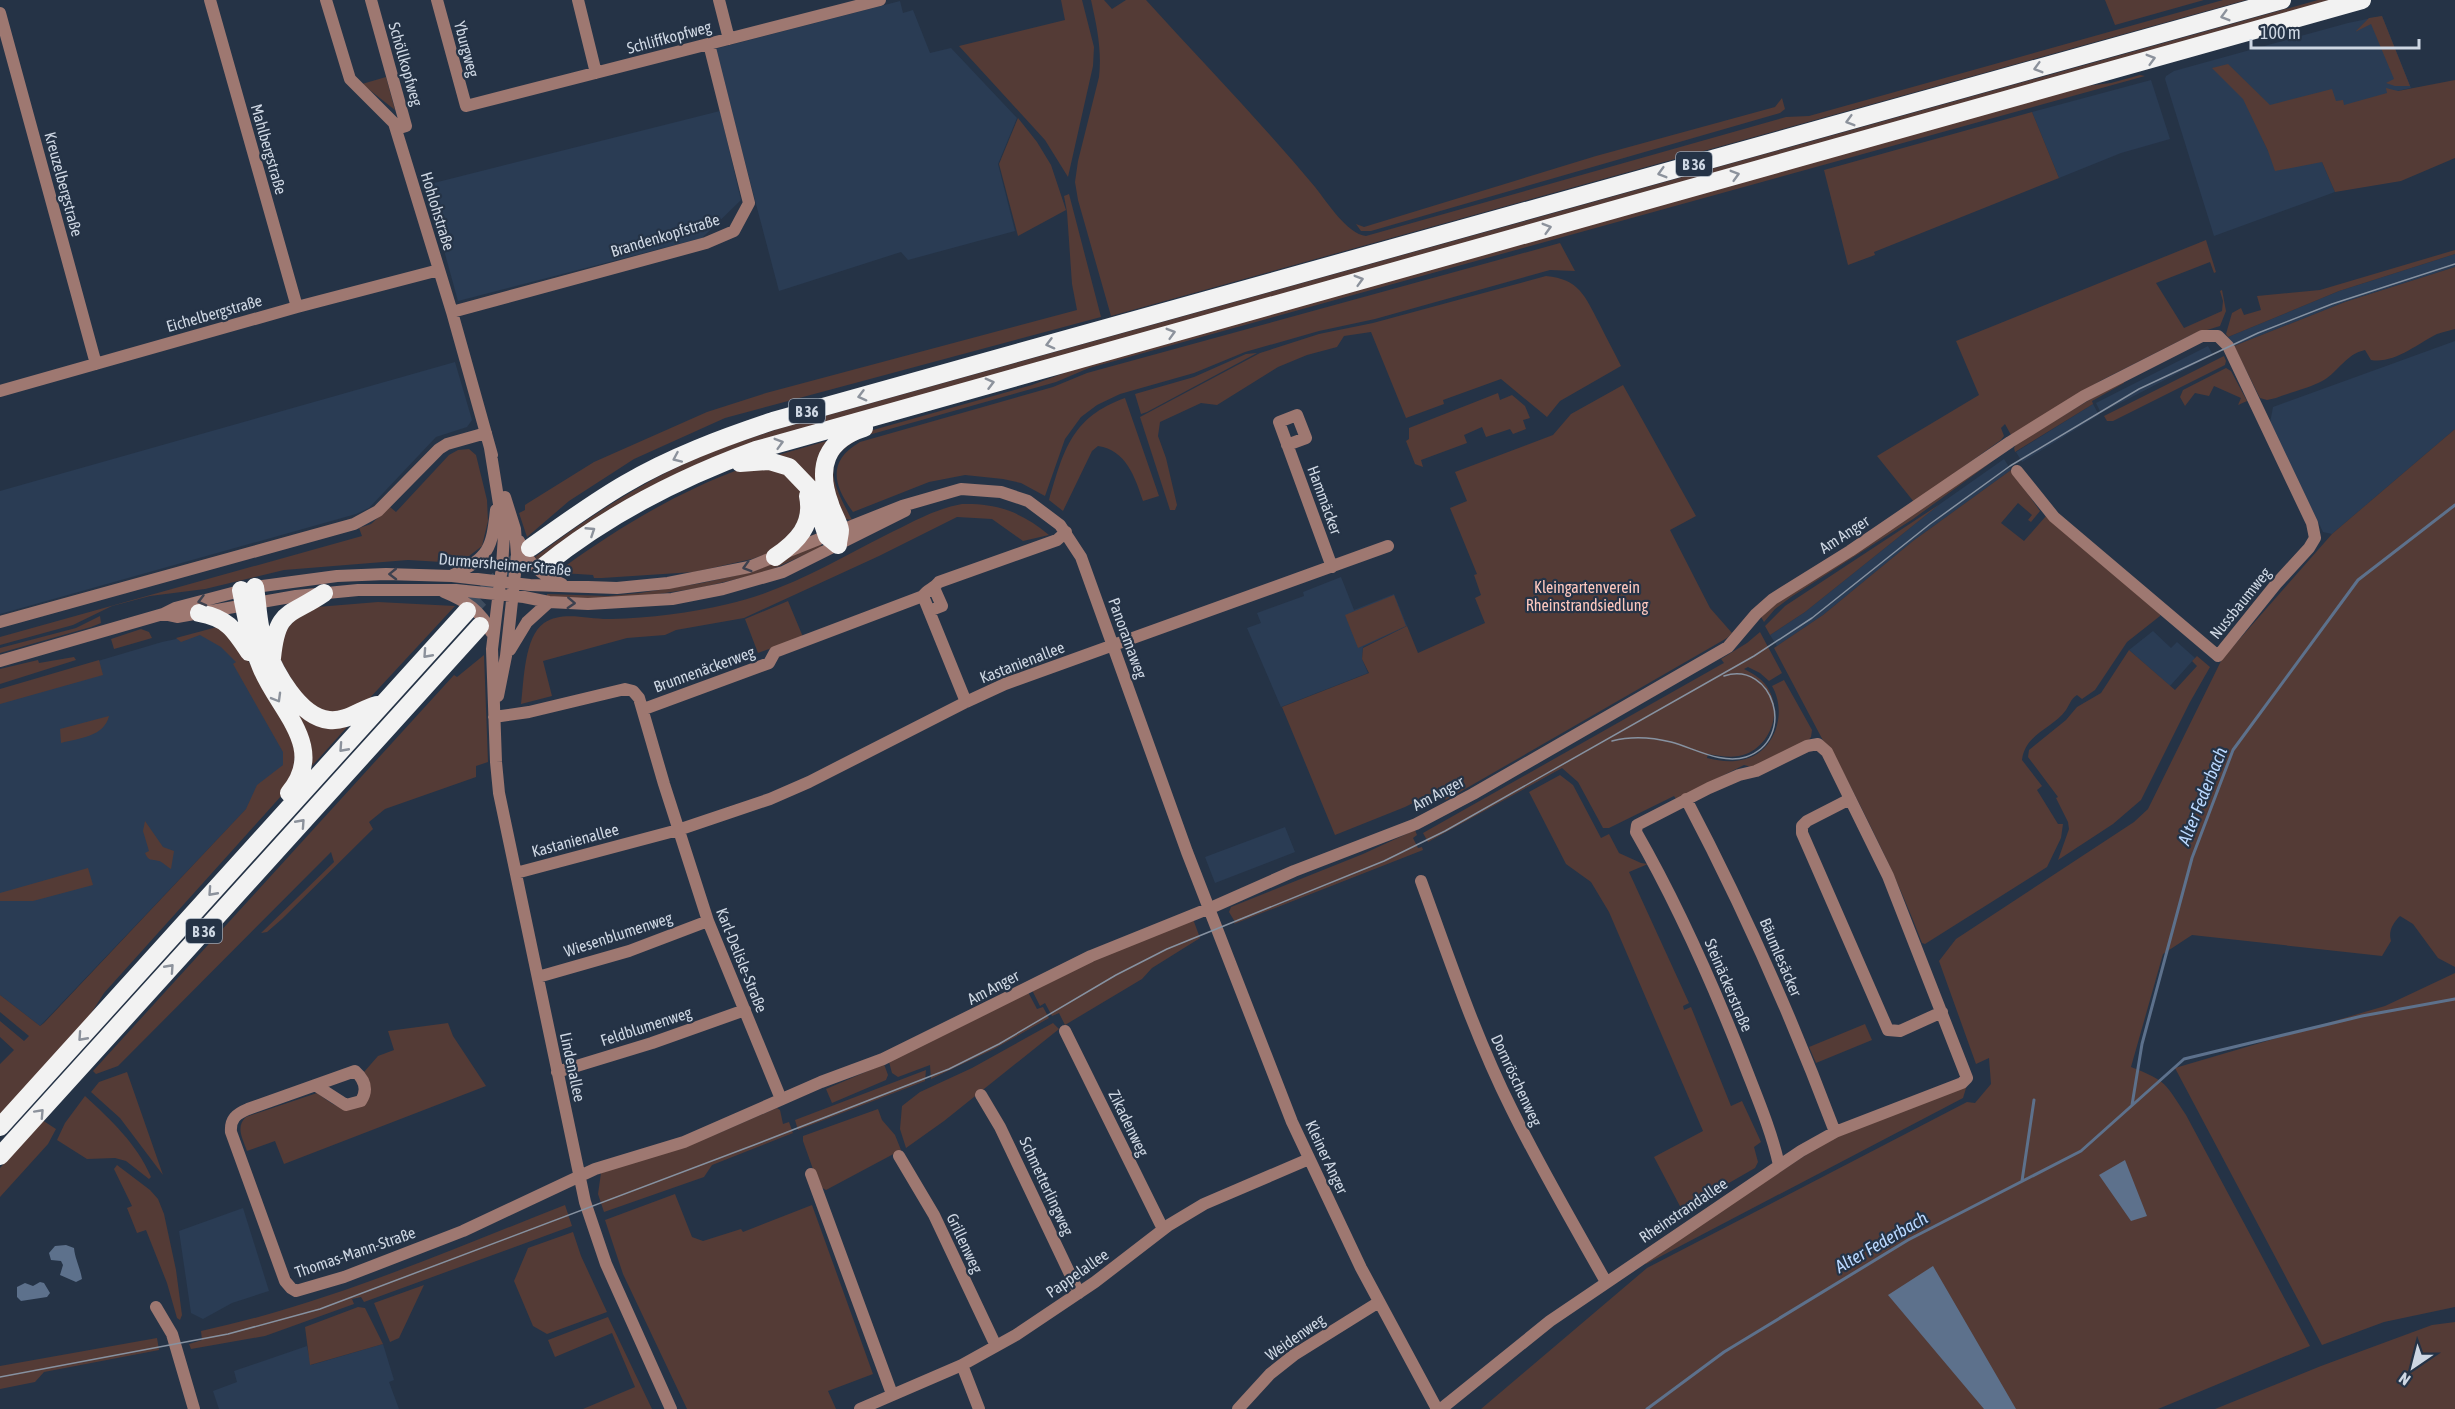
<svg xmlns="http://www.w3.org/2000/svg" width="2455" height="1409" viewBox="0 0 2455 1409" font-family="'Asap Condensed',sans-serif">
  <rect width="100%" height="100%" fill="#253346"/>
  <!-- built -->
  <path fill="#2a3c54" d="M900 1 903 13 913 10 930 53 951 48 1017 118 998 164 1015 231 908 260 901 252 779 291 715 49Z
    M2382 16 2411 88 2397 91 2263 140 2268 151 2322 162 2335 192 2214 236 2165 79 2166 76 2174 71 2348 23Z
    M2151 80 2170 139 2121 153 2059 178 2032 112Z
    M720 111 741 200 702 238 458 301 426 185Z
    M2455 254V267L2345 302 2234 346 2228 337 2339 291Z
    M2455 341V429L2332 534 2323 532 2270 423 2273 407Z
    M2208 346 2213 355 2101 413 2096 403Z
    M455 362 472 420 467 427 436 437 369 508 356 514 0 614V491Z
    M2093 404 2099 415 2022 462 2016 452Z
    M2004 459 2011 470 1913 541 1823 615 1777 646 1770 635 1805 612 1940 504Z
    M1341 577 1354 610 1394 594 1407 626 1363 647 1362 659 1368 673 1281 707 1247 628 1261 623 1257 613 1304 596 1303 592Z
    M2153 631 2171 648 2177 642 2195 658 2170 686 2129 650Z
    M200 634H222L286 751 287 766 40 1026 0 995V690L162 642Z
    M1285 827 1295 852 1215 883 1205 857Z
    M243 1208 269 1291 232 1303 203 1319 191 1313 179 1231Z
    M383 1344 394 1380 389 1382 399 1409H219L213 1391 237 1382 234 1371 307 1346 311 1365Z"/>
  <!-- green -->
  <path fill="#543b36" d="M1061 0H1082L1094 47 1093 66 1068 177 1045 140 959 46 1065 20Z
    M1091 0H1104L1112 9 1126 0H1146C1202 62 1261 122 1315 187 1327 202 1347 234 1366 236L1786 117 1809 116 2223 0H2246L1111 316 1078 200 1075 182 1078 161 1099 77C1102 50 1097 27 1091 0Z
    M2105 0H2204L2115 25Z
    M2318 0H2336L787 433 539 562 535 557C588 517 643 481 704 455 728 445 753 438 778 429Z
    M2382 16 2410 86H2395L2386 83 2394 79 2371 24 2355 32 2369 18Z
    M2228 64 2270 105 2332 89 2336 101 2343 100 2344 105 2387 93 2386 88 2398 91 2455 80V158L2401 181 2335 192 2322 162 2275 171 2268 151 2243 99 2212 68Z
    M2140 75 2145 76 1089 368 1056 382 865 436C817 458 833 483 852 520L845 519 829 485 831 460 859 434 1032 385 1072 370 2078 87 2111 83Z
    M386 77 395 110 362 84Z
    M1782 98 1785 109 1780 113 1371 231H1361L1356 224 1364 227 1596 156 1775 107Z
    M2032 112 2059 178 1874 252 1875 255 1848 265 1824 170Z
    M1018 118 1037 142 1051 165 1066 210 1018 236 999 164Z
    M1069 194 1101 317 725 418 634 459 569 501 527 537 519 513 525 510V505L528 503 594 462 707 412 766 393 1077 310 1072 284 1067 212 1064 196Z
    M2206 240 2216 272 2214 273 2210 262 2156 283 2184 328 2222 311 2223 301 2220 291 2222 290 2226 311 2220 326 2191 335 2100 381 2011 435 2005 424 2001 428 2004 436 2001 440 1914 502 1877 456 1979 395 1956 341Z
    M1560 243 1575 271 1550 270 1375 319 1319 331 1245 352 1194 373 1120 394 1097 405 1081 417 1065 439 1045 496 1021 483 1003 479 965 475 929 482 853 512C833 485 827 461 860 442L1053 387 1087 373Z
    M2455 250V254L2339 291 2228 337 2226 334 2232 313 2241 308 2244 315 2261 310 2257 296 2320 290Z
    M2455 267V329C2449 331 2442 332 2437 334 2417 344 2394 364 2371 360L2365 350C2346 354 2339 371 2324 380 2310 388 2291 392 2276 398L2267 400 2260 398 2234 346 2345 302Z
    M1546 276C1579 279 1585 296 1599 323 1606 337 1614 352 1621 366L1560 401 1547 417 1501 379 1443 400 1444 404 1406 418 1371 332 1344 336 1337 347 1307 355 1278 367 1217 405 1201 403 1160 422 1158 436 1166 458 1177 505 1175 510H1170L1140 417 1260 353 1319 334 1373 323Z
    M1257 353 1147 412 1141 414 1135 394 1194 377 1246 354Z
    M2224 356 2226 361 2225 365 2113 421H2107L2104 416Z
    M2226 368 2231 371 2247 401 2238 405 2241 398 2214 386 2209 396 2195 393 2185 406 2180 397 2183 390Z
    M2123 380 2124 383 2092 401 2093 404 2015 452 2014 448 2017 443Z
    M1623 385 1696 516 1670 530 1710 608 1732 633 1727 638 1446 800 1435 792 1405 807 1335 835 1282 707 1369 673 1362 659 1363 648 1407 626 1418 653 1485 623 1475 598 1481 595 1474 575 1477 574 1450 508 1467 501 1455 472 1553 435 1571 414Z
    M1498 393 1500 400 1512 395 1525 406 1530 418 1523 420 1526 429 1513 434 1510 429 1486 437 1482 427 1464 435 1467 443 1421 460 1423 467 1415 464 1406 441 1409 439V428Z
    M1125 398 1159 496 1143 501C1135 477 1126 450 1098 446L1092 451 1063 511 1049 500C1064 449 1072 417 1125 398Z
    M2455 429V967L2438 958 2413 924 2400 916C2393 923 2388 931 2391 941L2382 956 2192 935 2163 954 2131 1067C2167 1081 2165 1083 2186 1115L2310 1346 2158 1409H1481L1647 1268 1967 1102 1975 1103 1991 1084 1989 1058 1976 1064 1939 961 1956 939 2134 822 2148 809 2222 659 2332 534Z
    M830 440 821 491 778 455Z
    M469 449 476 455 487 500 488 521 482 546 469 556 442 562 408 560 284 570 205 589 150 596 112 606 73 625 0 645V637L362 536 359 528 371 524 390 507 396 512 449 455 458 450Z
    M1993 461 1913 519 1791 597 1775 609 1764 622 1761 617 1771 606Z
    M740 469H780L798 484 806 511 778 550 752 559 694 572 602 578H594L593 575 562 573 564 567C618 528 676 493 740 469Z
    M2011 470 2040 511 2031 522 2028 520 2032 515 2018 503 2001 523 2024 541 2046 516 2160 614V616L2127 642 2095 690 2082 699 2077 695C2070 700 2070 704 2066 710 2052 729 2025 734 2022 760L2042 786 2037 790 2058 824H2063L2061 838 2047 867 1925 944 1922 943C1897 876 1864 812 1831 749L1827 748 1774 648 1823 615 1913 541Z
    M962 504C996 503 1022 512 1049 535L1023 541 992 519 957 517 879 556 744 618 676 630 665 635 627 638 543 661 552 696 521 704C524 681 524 637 544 623 563 610 590 620 611 619 650 618 690 613 728 604 785 591 835 561 886 535 911 523 934 509 962 504Z
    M1940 504 1805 612 1770 635 1765 626 1785 606Z
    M820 543 822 547 766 572 699 588 617 600 547 597V594L608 596 640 593 702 583 752 572Z
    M1394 595 1406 626 1358 648 1345 615Z
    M788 601 803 637 758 653 745 619Z
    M378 602 455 606 367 701 333 714 317 709 298 691 278 655 281 636 305 608Z
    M100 616 101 623 91 627 0 653V648L76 628Z
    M217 627 235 639 297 741 291 785 104 993 85 1023 0 1115V1064L14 1050 0 1037V1021L24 1041 29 1036 0 1012V995L40 1026 44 1023 246 809 257 785 283 765V752L233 664 236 662 221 647 200 635 181 642 176 638Z
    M141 629 149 632 152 638 114 649 111 639Z
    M1760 632 1782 673 1769 681 1760 673 1748 667 1744 669C1754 674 1764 680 1769 690 1782 713 1770 745 1746 754 1734 759 1720 756 1708 754L1707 758C1716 760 1726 762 1735 761 1773 759 1789 715 1772 686L1784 680 1812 730 1811 737 1807 742 1755 768 1744 765 1676 799 1674 796 1609 828H1603L1578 782 1562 768 1428 842 1423 833 1722 664 1724 663 1721 659 1747 643Z
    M2129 650 2175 690 2197 666 2192 661 2197 656 2210 667 2190 702 2141 800 2113 824 2058 860 2069 829 2068 822 2056 798 2058 797 2028 757 2029 750 2066 720 2077 707 2101 693Z
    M484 655 488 762 476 766V777L385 809 369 822 373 829 282 919 267 932 261 933 334 862 331 852 118 1066 96 1074 93 1071 454 675 457 677Z
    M74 657 76 660 0 684V669L38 660 39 663Z
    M99 660 103 675 0 704V689Z
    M293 705 348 726 312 766C311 743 303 725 293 705Z
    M109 716C104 737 79 738 61 743L60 729Z
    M1560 775 1573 785 1601 838 1609 834 1619 853 1641 863 1648 864 1629 872 1689 1003 1683 1006 1684 1010 1691 1007 1731 1106 1742 1101 1761 1142 1754 1147 1758 1162 1755 1168 1682 1210 1654 1157 1703 1131 1609 912 1591 882 1566 864 1529 792Z
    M145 821 163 847 174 851 171 869C167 867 163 862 159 861 152 859 149 862 145 853L149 851 143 831Z
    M1415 830 1417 835 1413 838 1418 848 1422 847 1423 850 1234 924 1235 922 1229 912 1231 907 1363 854Z
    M88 868 93 885 33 901H0V893Z
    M1193 919 1200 938 1152 968 1142 979 1065 1025 1059 1013 1052 1016 1045 1003 1040 1006 1033 992V989L1053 977Z
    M2455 973V1307L2384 1322 2322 1345 2175 1068 2385 1006Z
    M1028 992 1037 1009 1043 1007 1049 1018 994 1049 931 1079 930 1065 898 1077 892 1073 889 1062Z
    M448 1023 453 1036 486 1086 284 1164 275 1141 247 1151C243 1139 235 1127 246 1117L317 1093C331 1103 343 1114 360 1106L367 1077 364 1072 378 1056 394 1050 388 1031Z
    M1053 1023 1059 1029 944 1121 906 1148 900 1129 902 1106 920 1092 972 1068Z
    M1865 1024 1872 1040 1816 1063 1809 1047Z
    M884 1064 888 1075 886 1080 832 1103 826 1089Z
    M926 1070 925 1081 798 1130 795 1120Z
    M127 1072 163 1175 120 1118 91 1092 99 1082Z
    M1967 1085 1963 1098 1646 1264 1644 1261 1829 1140Z
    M85 1096C111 1120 137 1144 151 1177L149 1179 126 1161 115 1158 87 1159 57 1140 65 1123Z
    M777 1108 780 1110 783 1124 789 1122 793 1133 712 1165 704 1177 604 1212 598 1194 601 1173 719 1133Z
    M878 1109 882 1120 895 1135 901 1150 826 1190 819 1186 803 1141V1136Z
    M42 1120 56 1129 48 1144 0 1197V1168Z
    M117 1165 150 1190 158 1199 164 1214 176 1270 182 1315 180 1320 177 1318 167 1283 146 1230 137 1233 127 1208 132 1206 114 1169Z
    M675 1194 692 1237 703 1241 741 1229 743 1232 812 1205 873 1374 828 1391 836 1409H687L623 1274 605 1220Z
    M565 1205 572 1226 364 1302 361 1297 352 1299 354 1304 265 1336 191 1349 189 1344 202 1340 201 1331C327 1304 445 1252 565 1205Z
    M573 1232 581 1256 607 1312 547 1334 533 1326 514 1281 528 1248Z
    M424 1285 399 1338 390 1342 374 1303Z
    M358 1307 365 1308 383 1344 310 1365 305 1327Z
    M608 1317 652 1409H583L635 1387 612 1333 555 1357 548 1340Z
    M2455 1322V1409H2215L2321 1366 2432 1325Z
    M157 1338 159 1350 44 1372 35 1382 0 1389V1366Z"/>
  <!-- water -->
  <path fill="#5d718c" d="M2125 1160 2147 1216 2131 1221 2099 1175Z
    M66 1245 74 1248C75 1259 80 1267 82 1279L76 1282 60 1275 63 1265 61 1261 51 1260 49 1253 55 1246Z
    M1933 1266 2016 1409H1984L1888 1295Z
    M40 1282 44 1283 50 1293 47 1297 21 1301 17 1297V1287L25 1283 33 1286Z"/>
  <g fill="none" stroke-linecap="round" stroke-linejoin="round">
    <!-- stream -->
    <path stroke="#5d718c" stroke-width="3" d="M2132 1105 2142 1044 2192 858 2233 750 2358 580 2455 505
      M2022 1181 2034 1100
      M1647 1409 1724 1352 1908 1240 2081 1151 2184 1059 2362 1016 2455 999"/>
    <!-- highway-tunnel -->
    <path stroke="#3e4c5e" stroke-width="18" stroke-dasharray="18 9" stroke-linecap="butt" d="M467 611 527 552"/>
    <!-- minor -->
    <path stroke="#9e7871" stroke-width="12" d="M210 0 297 307
      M326 0 350 79 394 123 452 312 492 455
      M371 0 406 126 396 129
      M437 0 466 106 880 0
      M578 0 596 73
      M719 0 729 39
      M0 13 96 364
      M452 312 706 243 734 231 749 203 709 44
      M0 391 297 307 439 270
      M1287 445 1306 438 1297 415 1279 422 1332 567
      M490 448 504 535 502 566 492 649 496 762 499 793 585 1202 606 1264 671 1409
      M519 541C528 563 540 575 562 584
      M453 575C489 558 492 548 496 510
      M444 592C466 601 481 611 491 632
      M923 596 966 702
      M929 611 942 606 934 588
      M163 614 177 617 296 596 358 590H456L524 597 549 602 588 604 672 599 723 589 783 572 905 511
      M0 622 354 524 378 511 439 449 447 444 486 433
      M510 650 527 622 549 602
      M0 661 163 614 175 608 255 587 337 576 386 574 452 576 530 585 617 588 668 583 749 567 902 506 961 489 1001 492 1028 501 1060 525 1081 557 1187 852 1292 1122 1361 1268 1437 1409
      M498 696 506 656 517 555 515 529 505 497
      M644 709 769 663 775 652 923 596C927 589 934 589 939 582L1057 540 1066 532
      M494 717 529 712 625 689 633 691 639 698 664 784 708 921 781 1099
      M1686 799C1743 907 1792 1018 1835 1132
      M1850 799 1807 821 1802 826V833L1888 1030 1900 1031 1942 1012
      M516 873 678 830 770 799 809 782 966 702 1005 684 1388 546
      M1421 881C1449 958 1475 1036 1512 1110 1541 1169 1574 1225 1606 1282
      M538 977 629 951 708 921
      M1065 1031 1163 1229
      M557 1072 652 1043 745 1010
      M315 1085 346 1105 361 1101C368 1090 365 1080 355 1071L248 1109C236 1114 230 1119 231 1132L285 1281 291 1288 296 1291 344 1277 463 1231 595 1169 684 1142 821 1082 883 1059 1091 956 1215 906 1294 871 1416 824 1473 794 1728 647 1756 614 1773 599 1850 551 2010 442 2084 396 2202 336H2218L2228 346 2312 523 2315 538 2309 548 2276 584 2218 656 2054 517 2017 471
      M981 1095 1000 1127 1079 1293
      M899 1156 934 1215 996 1346
      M811 1174 892 1394
      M156 1307 172 1334 194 1409
      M962 1365 979 1409
      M860 1409 962 1365 1016 1335 1095 1282 1169 1225 1204 1204 1309 1159
      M1238 1409 1270 1374 1294 1355 1379 1302
      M1441 1409 1550 1321 1801 1151 1835 1132 1962 1083 1967 1078 1888 876 1827 752 1818 744 1807 746 1756 771 1739 775 1709 788 1637 825 1636 832C1678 905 1712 982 1743 1061 1756 1095 1771 1129 1779 1165"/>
    <!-- highway -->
    <path stroke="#f2f2f2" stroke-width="18" d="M740 463 769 461 789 467 812 491 827 536 838 545
      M838 545C838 540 840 535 840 530 839 522 832 512 830 504 816 467 826 440 864 428
      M530 548C561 526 592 503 625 484 671 457 722 438 773 421L2282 0
      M775 557C797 542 814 525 808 496
      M544 566C607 515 679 478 756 450L2362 0
      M255 587C258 606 258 628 265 646 275 672 299 717 329 720 347 722 361 709 377 705
      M241 590C246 617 251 643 261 667 278 710 328 747 289 793
      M199 613C227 618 234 629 249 652
      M272 658C277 608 289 617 324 593
      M0 1127 467 611
      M0 1156 480 626"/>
    <!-- tram -->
    <path stroke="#8792a1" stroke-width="1.5" d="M1612 741C1631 736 1651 737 1671 742 1694 748 1722 765 1746 757 1798 739 1773 660 1724 676
      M0 1377 228 1334 320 1309 754 1145 949 1069 999 1044 1116 975 1167 949 1384 861 1445 831 1754 656 1812 618 1930 524 2010 466 2139 389 2258 333 2332 304 2455 264"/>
  </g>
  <!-- one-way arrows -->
  <defs><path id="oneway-chevron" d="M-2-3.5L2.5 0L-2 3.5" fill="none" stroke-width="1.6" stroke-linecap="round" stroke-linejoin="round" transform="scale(1.5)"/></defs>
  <g stroke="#8c929c">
    <use href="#oneway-chevron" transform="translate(2225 16) rotate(164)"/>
    <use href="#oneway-chevron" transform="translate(2151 59) rotate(-16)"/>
    <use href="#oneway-chevron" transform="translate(2038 68) rotate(164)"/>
    <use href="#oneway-chevron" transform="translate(1850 121) rotate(164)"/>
    <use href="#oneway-chevron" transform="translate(1662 173) rotate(164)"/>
    <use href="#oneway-chevron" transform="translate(1735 175) rotate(-16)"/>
    <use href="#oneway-chevron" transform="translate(1547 228) rotate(-16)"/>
    <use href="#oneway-chevron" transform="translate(1359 280) rotate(-16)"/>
    <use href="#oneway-chevron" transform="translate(1171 333) rotate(-16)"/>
    <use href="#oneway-chevron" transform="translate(1050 344) rotate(165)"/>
    <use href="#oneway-chevron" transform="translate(990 383) rotate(-15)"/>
    <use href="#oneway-chevron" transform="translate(862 396) rotate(165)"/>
    <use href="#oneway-chevron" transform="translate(779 443) rotate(-16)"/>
    <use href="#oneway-chevron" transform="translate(677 458) rotate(156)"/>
    <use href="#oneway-chevron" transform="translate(591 531) rotate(-33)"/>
    <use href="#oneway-chevron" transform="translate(427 654) rotate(132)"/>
    <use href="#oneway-chevron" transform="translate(277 698) rotate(60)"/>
    <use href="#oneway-chevron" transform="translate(343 748) rotate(132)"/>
    <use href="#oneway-chevron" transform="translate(301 823) rotate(-48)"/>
    <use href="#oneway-chevron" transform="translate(212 892) rotate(132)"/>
    <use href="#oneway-chevron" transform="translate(170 968) rotate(-48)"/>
    <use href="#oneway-chevron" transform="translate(82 1037) rotate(132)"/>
    <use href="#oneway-chevron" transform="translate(40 1113) rotate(-47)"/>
  </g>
  <g stroke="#3d414f">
    <use href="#oneway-chevron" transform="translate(747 567) rotate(164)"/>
    <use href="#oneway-chevron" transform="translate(393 574) rotate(179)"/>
    <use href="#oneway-chevron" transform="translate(202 601) rotate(165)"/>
    <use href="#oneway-chevron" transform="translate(571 603) rotate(3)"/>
  </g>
  <g text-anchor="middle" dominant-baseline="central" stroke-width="4.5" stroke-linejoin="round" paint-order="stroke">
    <!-- shield labels -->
    <g fill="#253346" stroke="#9ba6b4" stroke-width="1.5">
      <rect x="1676" y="152" width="36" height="24" rx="4.5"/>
      <rect x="789" y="399" width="36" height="24" rx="4.5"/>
      <rect x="186" y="919" width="36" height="24" rx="4.5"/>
    </g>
    <g font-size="15" font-weight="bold" fill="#ced7e3">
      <text x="1694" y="164">B 36</text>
      <text x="807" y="411">B 36</text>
      <text x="204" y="931">B 36</text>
    </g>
    <!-- street labels -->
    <g font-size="16" fill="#ced7e3" stroke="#253346">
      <text transform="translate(669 37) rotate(-15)">Schliffkopfweg</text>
      <text transform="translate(467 49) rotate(75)">Yburgweg</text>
      <text transform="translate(406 64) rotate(74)">Schöllkopfweg</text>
      <text transform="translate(269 149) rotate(74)">Mahlbergstraße</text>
      <text transform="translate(64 184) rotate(75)">Kreuzelbergstraße</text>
      <text transform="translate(438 211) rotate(73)">Hohlohstraße</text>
      <text transform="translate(665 235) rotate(-17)">Brandenkopfstraße</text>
      <text transform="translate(214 313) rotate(-16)">Eichelbergstraße</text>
      <text transform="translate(1325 500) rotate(70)">Hammäcker</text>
      <text transform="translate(1844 534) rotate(-33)">Am Anger</text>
      <text transform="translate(505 564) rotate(5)">Durmersheimer Straße</text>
      <text transform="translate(2240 603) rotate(-51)">Nussbaumweg</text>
      <text transform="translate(1128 638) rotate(70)">Panoramaweg</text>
      <text transform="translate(1022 662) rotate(-21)">Kastanienallee</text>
      <text transform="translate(704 669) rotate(-20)">Brunnenäckerweg</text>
      <text transform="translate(1438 793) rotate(-28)">Am Anger</text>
      <text transform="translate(575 840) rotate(-15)">Kastanienallee</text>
      <text transform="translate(618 934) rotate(-18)">Wiesenblumenweg</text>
      <text transform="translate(1781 957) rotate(67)">Bäumlesäcker</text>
      <text transform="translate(742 960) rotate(68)">Karl-Delisle-Straße</text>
      <text transform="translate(1729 985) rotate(67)">Steinäckerstraße</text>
      <text transform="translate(993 987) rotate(-28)">Am Anger</text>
      <text transform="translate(646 1026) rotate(-18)">Feldblumenweg</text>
      <text transform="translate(573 1067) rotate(78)">Lindenallee</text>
      <text transform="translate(1517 1080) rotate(65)">Dornröschenweg</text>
      <text transform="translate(1129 1123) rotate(64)">Zikadenweg</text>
      <text transform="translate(1327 1157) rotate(65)">Kleiner Anger</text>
      <text transform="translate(1047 1186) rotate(65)">Schmetterlingweg</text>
      <text transform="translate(1683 1210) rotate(-34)">Rheinstrandallee</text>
      <text transform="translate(965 1243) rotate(65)">Grillenweg</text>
      <text transform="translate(355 1252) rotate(-19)">Thomas-Mann-Straße</text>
      <text transform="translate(1077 1273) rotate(-35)">Pappelallee</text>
      <text transform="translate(1295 1337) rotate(-35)">Weidenweg</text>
    </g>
    <!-- park labels -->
    <g font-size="16" fill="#ffc9bf" stroke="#253346">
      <text x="1587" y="587">Kleingartenverein<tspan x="1587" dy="18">Rheinstrandsiedlung</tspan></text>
    </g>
    <!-- water labels -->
    <g font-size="18" font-style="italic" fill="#bad8ff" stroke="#253346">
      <text transform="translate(2202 796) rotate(-68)">Alter Federbach</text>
      <text transform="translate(1881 1242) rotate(-30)">Alter Federbach</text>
    </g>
  </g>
  <!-- north arrow -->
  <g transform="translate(2413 1367) rotate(215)" stroke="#253346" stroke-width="4.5" paint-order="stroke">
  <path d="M0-4.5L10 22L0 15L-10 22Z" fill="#ced7e3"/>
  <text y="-9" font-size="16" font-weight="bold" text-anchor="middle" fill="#ced7e3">N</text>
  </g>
  <!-- scale -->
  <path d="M2251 39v9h168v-9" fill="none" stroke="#ced7e3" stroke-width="3"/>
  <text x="2260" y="39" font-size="18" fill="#ced7e3" stroke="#253346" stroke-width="4.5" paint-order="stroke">100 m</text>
</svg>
